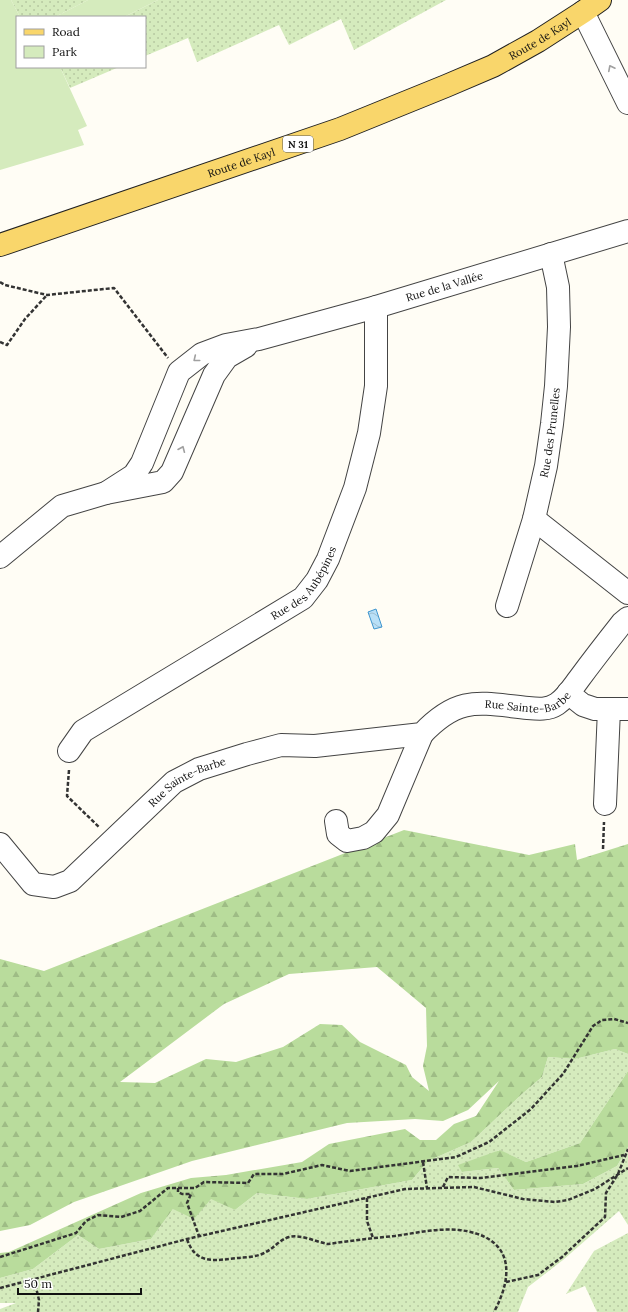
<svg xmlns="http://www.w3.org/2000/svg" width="628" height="1312" viewBox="0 0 628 1312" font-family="Lora,serif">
  <defs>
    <pattern id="grass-dots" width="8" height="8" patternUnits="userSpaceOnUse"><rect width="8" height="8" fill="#d5ebbd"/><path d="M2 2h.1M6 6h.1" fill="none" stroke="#b6c8a1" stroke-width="1.8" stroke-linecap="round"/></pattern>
    <pattern id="forest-firs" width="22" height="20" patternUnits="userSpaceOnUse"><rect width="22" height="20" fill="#b9dc9c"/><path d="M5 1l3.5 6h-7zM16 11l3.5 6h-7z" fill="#9ebc85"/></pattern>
    <pattern id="water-waves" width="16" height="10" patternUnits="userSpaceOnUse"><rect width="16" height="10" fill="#b9e0f7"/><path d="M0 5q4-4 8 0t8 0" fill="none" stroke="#9ebfd3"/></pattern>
  </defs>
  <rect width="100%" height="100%" fill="#fffdf5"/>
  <!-- grass -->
  <path fill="url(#grass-dots)" d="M11 0H88L55 17H20Z
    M158 0H446L354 50 341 19 289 45 279 25 197 62 188 38 145 56V17H124Z
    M60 67H119L70 88Z
    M615 1049 628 1054V1071L580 1143 526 1162 499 1150 462 1172 498 1168 514 1190 583 1184 617 1166 628 1147V1225L619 1211 563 1260 528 1287 518 1312H0V1309L16 1303H0V1278L33 1269 78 1235 99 1249 151 1239 173 1209 211 1198 235 1210 257 1193 307 1199 412 1180 428 1161 471 1142 522 1094 542 1077 548 1057 575 1059Z
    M628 1233V1312H597L585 1286 566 1294 594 1251Z"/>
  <!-- forest -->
  <path fill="url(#forest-firs)" fill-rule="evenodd" d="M404 830 529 855 575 844 577 860 628 844V1054L615 1049 575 1059 548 1057 542 1077 522 1094 471 1142 428 1161 412 1180 307 1199 257 1193 235 1210 211 1199 194 1219 173 1209 151 1239 99 1249 78 1235 33 1269 0 1278V1253L9 1252 141 1193 191 1178 226 1175 302 1162 329 1144 405 1129 420 1140H436L454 1124 476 1116 499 1081 468 1110 443 1121 415 1119 347 1123 192 1161 74 1202 30 1225 0 1231V959L44 971ZM377 967 426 1008 427 1046 423 1066 429 1091 412 1077 406 1065 360 1042 342 1025 320 1024 283 1047 236 1062 206 1059 155 1083 120 1082 224 1004 289 974Z
    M628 1071V1147L617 1166 583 1184 514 1190 498 1168 462 1172 458 1165 500 1150 526 1162 580 1143Z"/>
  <!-- park -->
  <path fill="#d5ebbd" d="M0 0H11L20 17H17V67H60L87 126 78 130 84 145 0 170Z
    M88 0H158L124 17H55Z"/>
  <!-- water -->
  <path fill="url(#water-waves)" stroke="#3f96cf" d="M376 609 382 627 374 629 368 612Z"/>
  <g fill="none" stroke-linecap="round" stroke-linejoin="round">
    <!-- minor casing -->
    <g stroke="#444" stroke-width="24">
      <g id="minor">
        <path d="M583 12 628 103"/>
        <path id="s1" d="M106 493 134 475 142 463 179 372 202 354 226 345 259 339 376 307 628 231"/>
        <path d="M534 519 628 593"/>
        <path d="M0 557 62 506 106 493 163 482 172 472 214 375 227 357 246 346"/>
        <path id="s2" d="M507 606 534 519 546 466 552 424 556 386 559 327 558 287 551 254"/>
        <path d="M568 693 583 705 595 709H628"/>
        <path id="s3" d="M69 751 83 731 303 598 317 580 328 559 355 488 369 433 376 386V307"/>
        <path d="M605 804 609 709"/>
        <path d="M336 821 338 834 347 841 363 838 374 832 388 815 422 734"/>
        <path id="s4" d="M0 844 33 884 54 887 70 881 174 782 199 769 247 754 281 745 315 746 422 734C459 695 479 703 528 708 538 709 548 710 557 704 566 698 573 687 579 679 593 660 607 642 622 623L628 618"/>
      </g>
    </g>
    <!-- major casing -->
    <g stroke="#222" stroke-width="24">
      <g id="major">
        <path id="s5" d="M0 245 340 129 446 86 493 66 538 41 583 12 600 0"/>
      </g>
    </g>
    <!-- path -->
    <path stroke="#333" stroke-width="2.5" stroke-dasharray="4 2" stroke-linecap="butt" d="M0 282 5 285 47 295 114 288 168 358
      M0 342 7 345 25 319 47 295
      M69 770 67 796 99 827
      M603 849 604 822
      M423 1162 427 1188
      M443 1187 448 1177 480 1178 577 1166 624 1155
      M178 1188V1192L182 1194H191L187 1203 199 1236
      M367 1198V1221L373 1238
      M187 1239C196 1266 216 1260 238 1258 247 1257 258 1257 266 1252 274 1248 279 1240 289 1237 301 1234 316 1242 328 1244 350 1241 372 1238 395 1236 415 1233 438 1228 459 1230 511 1236 516 1271 494 1312
      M0 1257 76 1233 86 1221 98 1215 121 1217 140 1211 168 1188H195L204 1182 248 1183 254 1174H283L322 1165 350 1171 456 1157 489 1142 531 1109 563 1074 593 1026 602 1020 614 1019 628 1023
      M34 1279 39 1300 38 1312
      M506 1282 538 1275 562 1257 605 1217 606 1193 618 1174 628 1149
      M0 1288 187 1239 405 1189 474 1187 523 1199 555 1202 568 1200 595 1189 628 1168"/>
    <!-- minor -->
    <use href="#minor" stroke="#fff" stroke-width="22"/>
    <!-- major -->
    <use href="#major" stroke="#f9d66b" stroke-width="22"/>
  </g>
  <!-- one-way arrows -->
  <defs><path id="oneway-chevron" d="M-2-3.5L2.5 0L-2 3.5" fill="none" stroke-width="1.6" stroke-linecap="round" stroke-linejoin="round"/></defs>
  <g stroke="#a0a0a0">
    <use href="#oneway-chevron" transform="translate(611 68) rotate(-117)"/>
    <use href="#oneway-chevron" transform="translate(196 359) rotate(141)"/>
    <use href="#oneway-chevron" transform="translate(182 449) rotate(-67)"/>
  </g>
  <g text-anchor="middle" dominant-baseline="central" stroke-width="4" stroke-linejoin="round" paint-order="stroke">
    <!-- shield labels -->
    <rect fill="#fff" stroke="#585858" stroke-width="1" x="283" y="136" width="30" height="16" rx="3"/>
    <g font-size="10" font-weight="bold" fill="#111">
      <text x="298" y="144">N 31</text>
    </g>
    <!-- street labels -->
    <g font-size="11" fill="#111" stroke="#fff">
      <text stroke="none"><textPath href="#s5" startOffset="579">Route de Kayl</textPath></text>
      <text stroke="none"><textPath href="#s5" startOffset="255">Route de Kayl</textPath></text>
      <text stroke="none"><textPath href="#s1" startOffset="427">Rue de la Vallée</textPath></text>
      <text stroke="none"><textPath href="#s2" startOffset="179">Rue des Prunelles</textPath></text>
      <text stroke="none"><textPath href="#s3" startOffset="293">Rue des Aubépines</textPath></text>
      <text stroke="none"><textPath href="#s4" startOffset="606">Rue Sainte-Barbe</textPath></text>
      <text stroke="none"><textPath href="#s4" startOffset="245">Rue Sainte-Barbe</textPath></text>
    </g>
  </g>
  <!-- legend -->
  <rect x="16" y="16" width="130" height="52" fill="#ffffff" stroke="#a0a0a0"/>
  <rect x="24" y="29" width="20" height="6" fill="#f9d66b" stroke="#a0a0a0"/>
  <text x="52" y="36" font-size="12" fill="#111111">Road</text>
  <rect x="24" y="46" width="20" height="12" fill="#d5ebbd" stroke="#a0a0a0"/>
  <text x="52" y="56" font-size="12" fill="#111111">Park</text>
  <!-- scale -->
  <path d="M18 1288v6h123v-6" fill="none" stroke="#111111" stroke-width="2"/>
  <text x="24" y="1288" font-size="12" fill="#111111" stroke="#ffffff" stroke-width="3" paint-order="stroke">50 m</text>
</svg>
